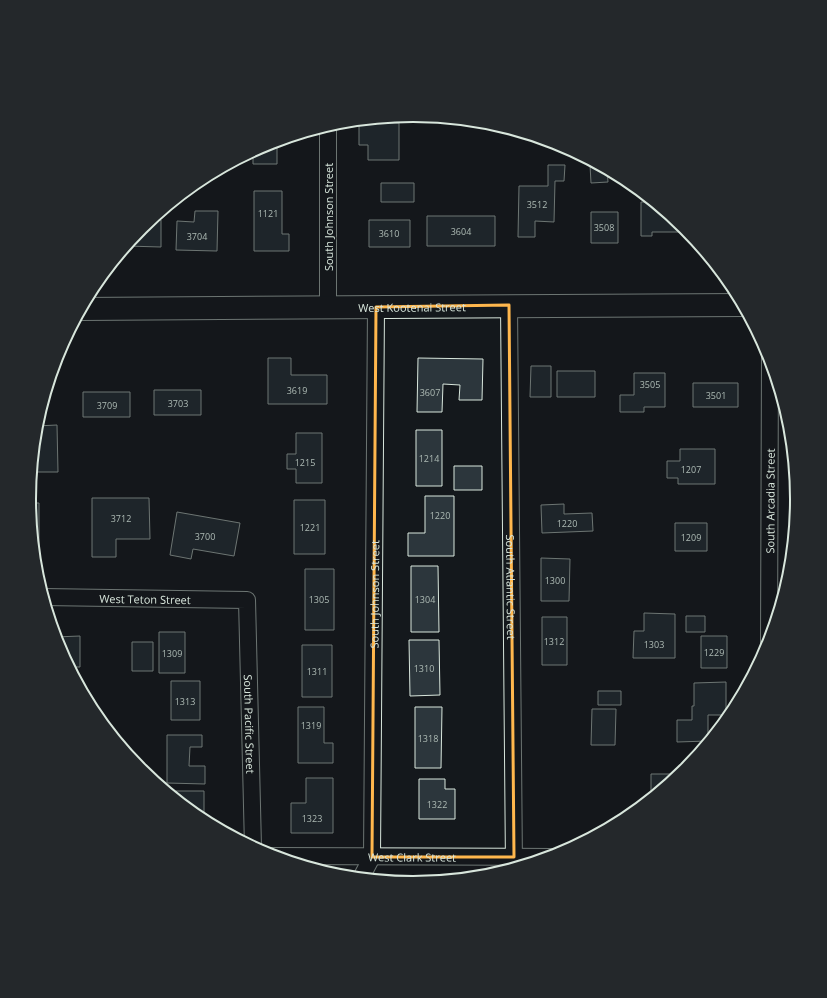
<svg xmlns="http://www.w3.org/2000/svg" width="827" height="998" viewBox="0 0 827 998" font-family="'Open Sans',sans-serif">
  <rect width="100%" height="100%" fill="#14181c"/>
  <!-- building -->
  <path fill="#2c363c" stroke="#d8e6dc" d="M359 123H399V160H368V145H359Z
    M277 141V164H253V151L267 144Z
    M548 165H565L564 181H555L554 222 535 221V237H518L519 186H548Z
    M590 165H600L607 169 608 182 591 183Z
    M381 183H414V202H381Z
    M254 191H282V234H289V251H254Z
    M641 202H655L683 225V232H652V236H641Z
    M195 211H218L217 251 176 250 177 221 194 222Z
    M591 212H618V243H591Z
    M427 216H495V246H427Z
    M150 220H161V247L126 246 142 227Z
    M369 220H410V247H369Z
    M268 358H291V375H327V404H268Z
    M418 358 483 359 482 400H459L460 385 443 384 442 412H417Z
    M531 366H551V397H530Z
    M557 371H595V397H557Z
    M634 373H665V407H644V412H620V395H634Z
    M693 383H738V407H693Z
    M154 390H201V415H154Z
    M83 392H130V417H83Z
    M57 425 58 472H32L36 426Z
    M416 430H442V486H416Z
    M296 433H322V483H296V469H287V454H296Z
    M680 449H715V484H678V478H667V461H680Z
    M454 466H482V490H454Z
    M425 496H454V556H408V533H425Z
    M92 498H149L150 539H116V557H92Z
    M294 500H325V554H294Z
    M29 503H39V564H35Z
    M564 504V514L592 513 593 531 542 533 541 505Z
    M177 512 240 523 234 556 193 549 191 559 170 555Z
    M675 523H707V551H675Z
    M541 558 570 559 569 601H541Z
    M411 566H438L439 632H411Z
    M305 569H334V630H305Z
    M644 613 675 614V658H633L634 631H644Z
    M686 616H705V632H686Z
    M542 617H567V665H542Z
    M159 632H185V673H159Z
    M80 636V667H70L58 646 55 637Z
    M701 636H727V668H701Z
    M409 640H439L440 695 410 696Z
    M132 642H153V671H132Z
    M302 645H332V697H302Z
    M171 681H200V720H171Z
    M726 682V715H708V741L677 742V720H692V706H694V683Z
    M598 691H621V705H598Z
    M298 707H324V743H333V763H298Z
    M415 707H442L441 768H415Z
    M592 709H616L615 745H591Z
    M167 735H202V747H190L189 766H205V784L167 783Z
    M651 774H682L661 791H651Z
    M306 778H333V833H291V803H306Z
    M419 779H445V789H455V819H419Z
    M176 791H204V821L200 819 176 799Z"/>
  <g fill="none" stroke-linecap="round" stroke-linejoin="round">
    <!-- street casing -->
    <g stroke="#d8e6dc" stroke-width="18">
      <g id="street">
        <path d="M328 125V308"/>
        <path id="s1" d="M509 305 514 868"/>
        <path id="s2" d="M43 597 247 600 253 847"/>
        <path id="s3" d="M769 646 770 355"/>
        <path id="s4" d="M272 856 552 857"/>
        <path id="s5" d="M363 879V874L372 857 376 307"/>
      </g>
    </g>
    <!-- secondary casing -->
    <g stroke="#d8e6dc" stroke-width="24">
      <g id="secondary">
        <path id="s6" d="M81 309C302 308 523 305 744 305"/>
      </g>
    </g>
    <!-- street -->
    <use href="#street" stroke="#14181c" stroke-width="16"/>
    <!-- secondary -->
    <use href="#secondary" stroke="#14181c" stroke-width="22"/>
  </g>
  <!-- marked area -->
  <path d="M0 0H827V998H0ZM509 305 514 857H372L376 307Z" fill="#14181c" fill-opacity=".55" fill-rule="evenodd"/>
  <path fill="none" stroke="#ffb74d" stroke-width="3" stroke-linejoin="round" d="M509 305 514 857H372L376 307Z"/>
  <g text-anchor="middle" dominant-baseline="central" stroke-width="3" stroke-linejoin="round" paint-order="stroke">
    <!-- number labels -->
    <g font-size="9" fill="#adbab4">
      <text x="537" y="204">3512</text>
      <text x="268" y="213">1121</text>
      <text x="604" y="227">3508</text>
      <text x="461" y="231">3604</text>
      <text x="389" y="233">3610</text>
      <text x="197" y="236">3704</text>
      <text x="650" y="384">3505</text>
      <text x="297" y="390">3619</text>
      <text x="430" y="392">3607</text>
      <text x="716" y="395">3501</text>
      <text x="178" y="403">3703</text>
      <text x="107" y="405">3709</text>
      <text x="429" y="458">1214</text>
      <text x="305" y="462">1215</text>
      <text x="691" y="469">1207</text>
      <text x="440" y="515">1220</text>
      <text x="121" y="518">3712</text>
      <text x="567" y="523">1220</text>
      <text x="310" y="527">1221</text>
      <text x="205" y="536">3700</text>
      <text x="691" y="537">1209</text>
      <text x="555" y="580">1300</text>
      <text x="319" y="599">1305</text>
      <text x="425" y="599">1304</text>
      <text x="554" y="641">1312</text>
      <text x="654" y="644">1303</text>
      <text x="714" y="652">1229</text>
      <text x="172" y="653">1309</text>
      <text x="424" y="668">1310</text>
      <text x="317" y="671">1311</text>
      <text x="185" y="701">1313</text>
      <text x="311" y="725">1319</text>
      <text x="428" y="738">1318</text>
      <text x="437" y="804">1322</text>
      <text x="312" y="818">1323</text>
    </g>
    <!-- street labels -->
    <g font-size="11" fill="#d8e6dc" stroke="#14181c">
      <text transform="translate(328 217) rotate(-90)">South Johnson Street</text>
      <text stroke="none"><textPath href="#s6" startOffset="331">West Kootenai Street</textPath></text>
      <text stroke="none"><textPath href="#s3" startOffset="145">South Arcadia Street</textPath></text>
      <text stroke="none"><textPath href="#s1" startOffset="282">South Atlantic Street</textPath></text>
      <text stroke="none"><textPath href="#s5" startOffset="287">South Johnson Street</textPath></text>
      <text stroke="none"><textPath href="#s2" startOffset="102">West Teton Street</textPath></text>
      <text stroke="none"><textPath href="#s2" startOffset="328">South Pacific Street</textPath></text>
      <text stroke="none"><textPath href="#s4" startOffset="140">West Clark Street</textPath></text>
    </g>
  </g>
  <!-- crop -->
  <path d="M0 0H827V998H0ZM36 499a377 377 0 1 1 754 0a377 377 0 1 1-754 0Z" fill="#24282b" fill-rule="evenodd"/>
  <path fill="none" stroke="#d8e6dc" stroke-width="2" d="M36 499a377 377 0 1 1 754 0a377 377 0 1 1-754 0Z"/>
</svg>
